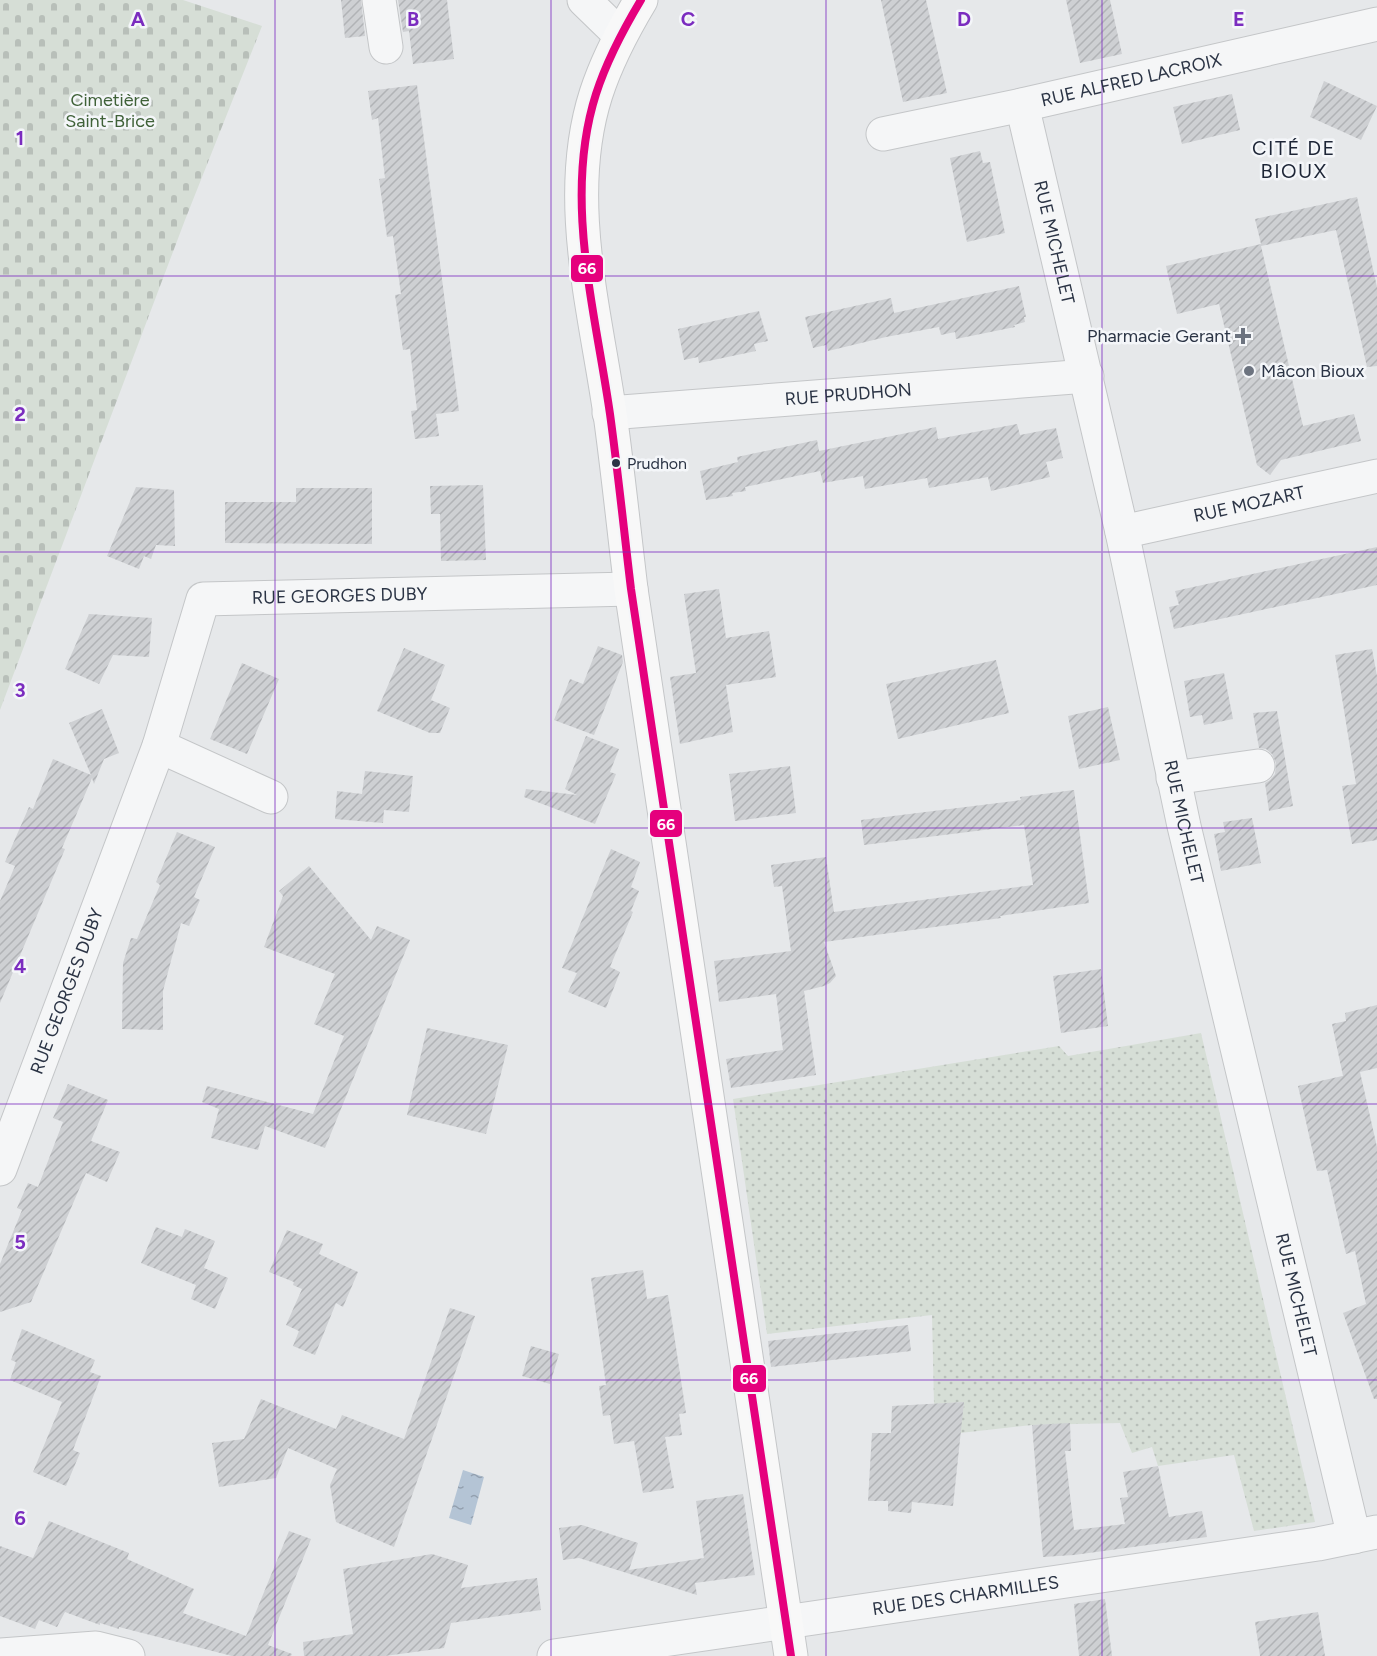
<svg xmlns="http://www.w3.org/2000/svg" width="1377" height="1656" viewBox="0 0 1377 1656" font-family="Figtree,sans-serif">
  <defs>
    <pattern id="grass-dots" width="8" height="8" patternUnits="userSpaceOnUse" patternTransform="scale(1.5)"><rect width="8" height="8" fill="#d6ded6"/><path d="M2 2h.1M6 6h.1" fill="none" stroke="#b8bfb9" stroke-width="1.8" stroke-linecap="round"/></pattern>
    <pattern id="cemetery-stones" width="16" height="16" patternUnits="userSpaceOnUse" patternTransform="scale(1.5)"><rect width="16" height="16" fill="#d6ded6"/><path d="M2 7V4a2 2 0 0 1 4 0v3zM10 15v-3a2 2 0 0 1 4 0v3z" fill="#b8bfb9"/></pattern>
    <pattern id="water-ripples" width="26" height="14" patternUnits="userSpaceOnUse" patternTransform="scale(1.5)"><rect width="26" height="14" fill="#b4c4d5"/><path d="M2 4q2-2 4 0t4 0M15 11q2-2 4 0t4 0" fill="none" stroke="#93a0af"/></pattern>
    <pattern id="building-hatch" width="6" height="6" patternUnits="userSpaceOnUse" patternTransform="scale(1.5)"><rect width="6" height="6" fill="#ced0d3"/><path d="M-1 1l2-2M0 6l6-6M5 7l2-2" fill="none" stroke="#b1b3b6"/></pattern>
  </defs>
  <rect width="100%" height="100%" fill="#e6e8ea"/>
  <!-- grass -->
  <path fill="url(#grass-dots)" d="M1201 1033 1315 1522 1254 1531 1234 1455 1158 1466 1152 1447 1132 1453 1120 1423 1032 1425 960 1433 964 1402 934 1404 932 1315 767 1334 733 1099 1059 1046 1068 1056Z"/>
  <!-- cemetery -->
  <path fill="url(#cemetery-stones)" d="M0 0H183L262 26 185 220 0 710Z"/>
  <!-- water -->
  <path fill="url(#water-ripples)" d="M463 1470 484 1477 471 1525 449 1518Z"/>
  <!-- building -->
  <path fill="url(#building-hatch)" d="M341 0H361L365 36 345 38Z
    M398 0H447L454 59 413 64 409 31 403 32Z
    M881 0H926L947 93 903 102Z
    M1066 0H1110L1122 54 1080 63Z
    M1324 81 1377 106 1361 140 1310 117Z
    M417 85 459 411 436 414 439 436 415 439 411 411 417 410 410 349 403 350 395 295 401 294 393 236 387 237 379 179 385 178 378 118 372 120 368 91Z
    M1232 94 1240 130 1182 144 1173 107Z
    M980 151 983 163 990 162 1005 233 967 242 950 158Z
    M1357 197 1377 287V366L1367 367 1336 230 1261 246 1303 426 1354 414 1361 441 1281 460 1270 475 1257 465 1219 304 1177 314 1166 266 1261 244 1255 219Z
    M1019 286 1026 317H1024L1025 322 1014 325 1015 327 956 339 955 332 941 335 939 327 886 337 828 351 826 345 813 348 805 317 891 298 894 313Z
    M759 311 768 341 754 344 756 351 699 363 698 357 684 360 678 329Z
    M1017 424 1020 435 1056 428 1063 458 1046 462 1050 477 991 491 988 477 929 488 927 478 865 489 863 476 823 483 820 471 745 487 746 491 732 493 733 496 706 500 700 471 738 462 737 457 817 440 819 451 936 427 938 439Z
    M483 485 486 560 441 561 440 514H431L430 486Z
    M136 487 174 490 175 546 156 545 151 559 144 556 139 569 107 556Z
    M296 488H372V544L225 543V502H296Z
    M1377 547V585L1174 629 1169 607 1179 605 1175 591Z
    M719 589 726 638 769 631 776 677 726 685 733 732 680 744 670 677 696 673 684 594Z
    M89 614 152 618 149 657 113 655 99 684 65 669Z
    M598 646 622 655 623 662 594 735 554 720 570 679 583 684Z
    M404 648 445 665 431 700 450 708 440 733H430L377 711Z
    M1372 649 1377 676V840L1352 844 1342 786 1356 784 1335 655Z
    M996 660 1009 713 898 739 886 684Z
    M242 663 279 679 247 754 210 739Z
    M1224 673 1233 719 1204 725 1202 715 1190 717 1184 681Z
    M1108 707 1120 760 1079 769 1068 716Z
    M102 709 119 753 104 759 94 784 92 778 62 848 65 849 0 1003V901L15 866 5 862 29 807 33 809 53 759 91 775 69 723Z
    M1277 711 1293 806 1269 811 1265 783 1270 780 1275 774 1276 763 1272 754 1266 749 1259 748 1253 713Z
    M586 736 619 749 610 772 616 774 595 824 524 797 526 789 577 795 565 789Z
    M790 766 796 813 735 821 729 774Z
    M365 771 413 776 409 812 384 810 383 823 335 819 337 791 362 794Z
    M1074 790 1089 903 1000 916 1001 918 824 942 836 976 830 983 824 986 804 991 816 1075 731 1088 726 1059 783 1050 776 994 719 1002 714 961 791 951 782 886 774 887 771 865 826 857 834 912 1033 885 1024 825 864 845 861 820 1021 800 1020 797Z
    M1252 818 1261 863 1221 871 1214 834 1225 832 1223 822Z
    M177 832 215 847 194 897 200 900 189 926 181 923 163 991V1030L122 1029 123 963 131 938 137 939 160 885 156 882Z
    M611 849 640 862 631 887 639 891 631 911 633 912 610 967 620 972 606 1008 568 992 577 973 562 968Z
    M309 866 371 940 377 926 410 940 325 1148 265 1126 258 1150 211 1138 219 1109 202 1102 207 1086 313 1114 344 1036 314 1024 335 974 264 947 283 896 279 891Z
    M1101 969 1108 1026 1061 1033 1053 976Z
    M1377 1005V1068L1343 1076 1332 1024 1346 1021 1345 1013Z
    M427 1028 508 1045 486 1134 407 1115Z
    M1360 1072 1377 1147V1399H1374L1343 1313 1366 1304 1355 1251 1346 1254 1327 1170 1317 1171 1298 1086Z
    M68 1084 108 1100 91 1141 120 1152 107 1182 86 1173 31 1302 0 1312V1264L22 1210 17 1208 28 1183 38 1187 63 1122 53 1118Z
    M156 1227 182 1237 185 1229 215 1241 204 1268 228 1278 215 1309 191 1299 196 1285 141 1263Z
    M287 1230 323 1244 319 1254 358 1272 343 1307 336 1303 315 1355 293 1346 299 1331 286 1325 302 1289 293 1285 294 1282 269 1272Z
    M643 1270 647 1299 668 1295 686 1413 679 1414 682 1435 665 1437 674 1488 643 1493 634 1441 614 1444 610 1415 603 1416 599 1386 606 1385 591 1278Z
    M450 1308 475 1316 394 1547 336 1522 330 1485 337 1469 288 1448 276 1478 219 1487 212 1443 244 1439 261 1399 336 1429 342 1415 404 1439Z
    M908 1325 911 1351 771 1367 768 1341Z
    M22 1329 95 1360 90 1372 101 1376 73 1450 80 1453 66 1486 33 1472 62 1402 10 1380 16 1362 11 1360Z
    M531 1346 559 1354 550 1384 522 1376Z
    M964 1402 953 1506 912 1502 911 1513 888 1511V1501H868L872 1433H891L892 1406Z
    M1070 1423 1071 1451H1065L1074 1530 1125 1524 1120 1498 1128 1497 1123 1472 1158 1466 1169 1517 1202 1511 1207 1537 1074 1555 1043 1557 1032 1425Z
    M743 1494 755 1575 695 1583 697 1595 579 1558 563 1560 559 1528 582 1525 638 1543 629 1570 704 1558 696 1501Z
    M49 1521 129 1553 127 1559 194 1589 183 1613 246 1636 289 1531 311 1539 268 1645 292 1654 291 1656H232L119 1627V1629L100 1623V1625L65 1612 57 1627 39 1620 35 1629 0 1616V1546L33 1558Z
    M432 1554 468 1565 461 1588 537 1578 541 1610 451 1623 444 1648 385 1656H304L303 1642 353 1634 343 1569Z
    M1105 1599 1112 1656H1079L1074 1604Z
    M1318 1612 1325 1656H1260L1255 1622Z"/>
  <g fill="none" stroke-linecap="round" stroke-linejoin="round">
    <!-- minor casing -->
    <g stroke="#c4c6c8" stroke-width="35">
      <g id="minor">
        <path d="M379 0 386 47"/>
        <path d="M584 0 620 35"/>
        <path id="s1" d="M1022 105 1122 532 1184 826 1354 1537"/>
        <path id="s2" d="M883 134 1022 105 1377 24"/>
        <path id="s3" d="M609 413 1087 376"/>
        <path id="s4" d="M1122 532 1377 476"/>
        <path d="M159 746 271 797"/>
        <path d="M1173 778 1258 766"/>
        <path id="s5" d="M0 1169 159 746 203 599 631 589"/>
        <path d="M0 1655 96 1648 128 1656"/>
        <path id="s6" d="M554 1656 1318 1544 1377 1532"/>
      </g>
    </g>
    <!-- secondary casing -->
    <g stroke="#c4c6c8" stroke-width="35">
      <path id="secondary" d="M641 0C623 30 607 60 596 94 563 197 595 310 610 414 618 472 624 531 631 589L791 1656"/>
    </g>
    <!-- minor -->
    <use href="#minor" stroke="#f5f6f7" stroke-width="33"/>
    <!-- secondary -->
    <use href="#secondary" stroke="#f8f8f8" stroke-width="33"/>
    <!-- bus-1 casing -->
    <g stroke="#f4f6f9" stroke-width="12">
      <path id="bus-1" d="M641 0C623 30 607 60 596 94 563 197 595 310 610 414 618 472 624 531 631 589L791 1656"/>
    </g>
    <!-- bus-1 -->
    <use href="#bus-1" stroke="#e5007d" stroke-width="8"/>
  </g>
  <!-- grid -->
  <path fill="none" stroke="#7b2cbf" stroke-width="1.5" stroke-opacity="0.55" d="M275 0V1656M551 0V1656M826 0V1656M1102 0V1656M0 276H1377M0 552H1377M0 828H1377M0 1104H1377M0 1380H1377"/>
  <!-- markers -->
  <g fill="#6c737f" stroke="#f4f6f9" stroke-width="2">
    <path d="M1240 327h6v6h6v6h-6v6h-6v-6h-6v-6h6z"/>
    <circle cx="1249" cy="371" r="6"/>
  </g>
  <circle fill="#2b3445" stroke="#f4f6f9" stroke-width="2" cx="616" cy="463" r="5"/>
  <g text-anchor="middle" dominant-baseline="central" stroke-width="5" stroke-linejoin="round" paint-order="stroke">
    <!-- bus labels -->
    <g font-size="16" fill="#2b3445" stroke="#f4f6f9" text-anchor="start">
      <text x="627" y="463">Prudhon</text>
    </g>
    <!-- street labels -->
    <g font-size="18" fill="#2b3445" stroke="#f4f6f9">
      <text stroke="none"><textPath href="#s2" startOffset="254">RUE ALFRED LACROIX</textPath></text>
      <text stroke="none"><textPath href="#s1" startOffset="141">RUE MICHELET</textPath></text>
      <text stroke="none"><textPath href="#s3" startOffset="240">RUE PRUDHON</textPath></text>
      <text stroke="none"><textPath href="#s4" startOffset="130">RUE MOZART</textPath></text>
      <text stroke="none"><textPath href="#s5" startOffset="742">RUE GEORGES DUBY</textPath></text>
      <text stroke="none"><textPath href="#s1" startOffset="735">RUE MICHELET</textPath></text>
      <text stroke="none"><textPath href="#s5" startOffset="190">RUE GEORGES DUBY</textPath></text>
      <text stroke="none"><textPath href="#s1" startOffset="1221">RUE MICHELET</textPath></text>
      <text stroke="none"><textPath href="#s6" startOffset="416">RUE DES CHARMILLES</textPath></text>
    </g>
    <!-- park labels -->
    <g font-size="18" fill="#3f6138" stroke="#f4f6f9">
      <text x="110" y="100">Cimetière<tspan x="110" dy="21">Saint-Brice</tspan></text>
    </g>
    <!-- poi labels -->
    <g font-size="18" fill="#2b3445" stroke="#f4f6f9" text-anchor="end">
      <text x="1231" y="336">Pharmacie Gerant</text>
      <text x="1261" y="371" text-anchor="start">Mâcon Bioux</text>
    </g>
    <!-- neighbourhood labels -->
    <g font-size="20" letter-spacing="1.5" fill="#1d2536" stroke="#f4f6f9">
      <text x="1294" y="148">CITÉ DE<tspan x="1294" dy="23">BIOUX</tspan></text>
    </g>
  </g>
  <g font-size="20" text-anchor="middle" font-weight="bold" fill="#7b2cbf" stroke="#f4f6f9" stroke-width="5" stroke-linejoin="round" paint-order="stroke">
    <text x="138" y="26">A</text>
    <text x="413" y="26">B</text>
    <text x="688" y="26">C</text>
    <text x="964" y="26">D</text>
    <text x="1239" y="26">E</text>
    <text x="20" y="145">1</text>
    <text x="20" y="421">2</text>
    <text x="20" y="697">3</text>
    <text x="20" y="973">4</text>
    <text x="20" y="1249">5</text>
    <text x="20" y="1525">6</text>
  </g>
  <g stroke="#f4f6f9" stroke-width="2">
    <rect x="570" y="254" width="34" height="29" rx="6" fill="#e5007d"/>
    <rect x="649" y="809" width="34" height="29" rx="6" fill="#e5007d"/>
    <rect x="732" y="1364" width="35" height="29" rx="6" fill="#e5007d"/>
  </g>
  <g font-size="16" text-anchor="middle" font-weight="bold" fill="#fff">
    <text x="587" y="274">66</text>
    <text x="666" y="830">66</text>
    <text x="749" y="1384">66</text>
  </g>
</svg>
